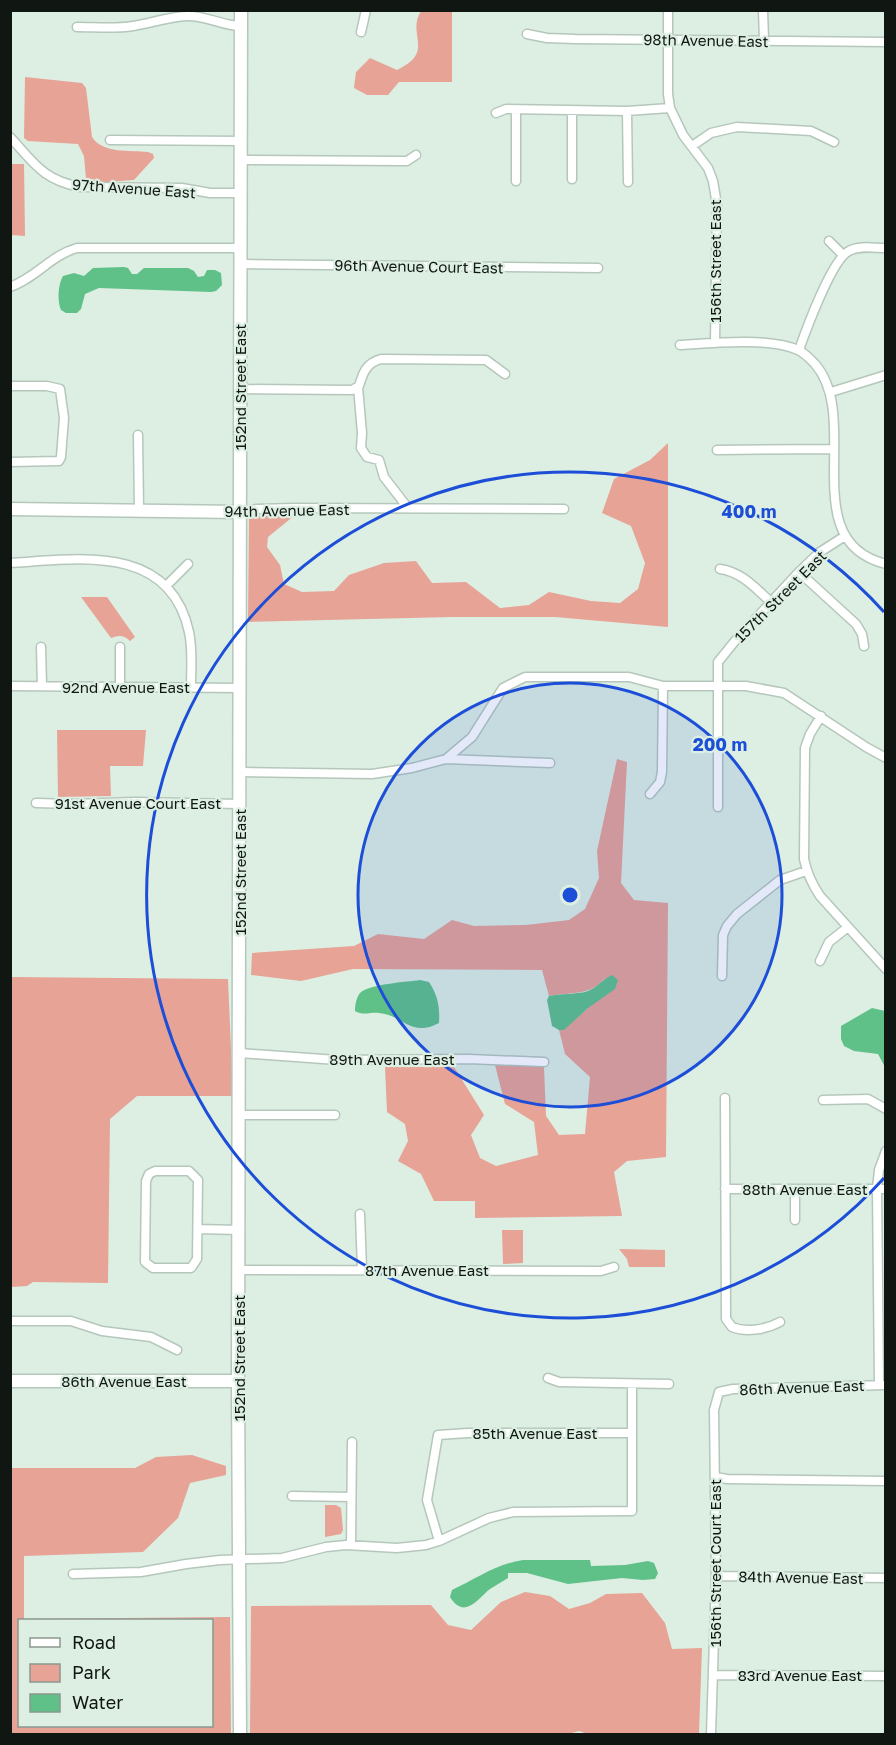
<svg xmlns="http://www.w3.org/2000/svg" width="896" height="1745" viewBox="0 0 896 1745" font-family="'Golos Text',sans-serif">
  <rect width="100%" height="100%" fill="#dcefe2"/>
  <!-- green -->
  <path fill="#e7a396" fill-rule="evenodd" d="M421 11H452V82H399L388 95H367L354 88 356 72 370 58 397 70C436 52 406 35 421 11Z
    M25 77 82 83 86 88 92 137C103 154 130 150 148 152L153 154 154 158 134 180 93 183 86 179 84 156 78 144 28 141 24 138Z
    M11 164H24L25 236 11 235Z
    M668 443V627L555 617H452L248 622 249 516 295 515 268 537 267 547 280 565 284 584 302 592 334 591 349 575 384 563 416 561 432 583 466 582 500 608 529 605 549 592 591 601 620 603 638 589 645 563 631 526 602 513 614 479 650 460Z
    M81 597H107L135 637 130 641C124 635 119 635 111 638Z
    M57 730H146L143 766H110L111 796 58 797Z
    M617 759 627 762 621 883 634 900 668 903 666 1157 627 1161 614 1172 622 1216 475 1218V1201H434L421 1174 398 1161 408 1141 405 1124 387 1112 385 1067H454L484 1115 471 1135 480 1158 496 1166 538 1155 534 1122 505 1104 495 1065 544 1067 546 1116 559 1135 585 1134 590 1077 565 1054 559 1030 564 1029 588 1008 605 978C592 996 570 992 549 996L542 970 353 969 301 981 251 975 252 953 354 946 378 934 424 939 452 920 474 926 526 925 569 920 585 909 599 878 597 851Z
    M10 977 228 979 233 1096H137L110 1119 108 1283 33 1282 27 1286 11 1287Z
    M502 1230H523V1263L503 1264Z
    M619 1249 665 1250V1267H629L627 1259Z
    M192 1455 226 1466V1475L190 1483 178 1518 143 1552 24 1556V1619L230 1617 231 1734H11V1468H135L156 1457ZM20 1620H212V1726H20Z
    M325 1505H336L341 1508 343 1530 341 1534 325 1537Z
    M525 1592 550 1596 569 1609 590 1603 606 1594 642 1593 665 1623 672 1649 702 1648 699 1733 588 1734 579 1731 568 1734H250L251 1606 431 1605 448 1625 471 1630 501 1602Z"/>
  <!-- water -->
  <path fill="#5fc188" d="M124 267 128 268 132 274H137L144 268H188L194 271 198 277 204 276 207 270H215L221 273 222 285 216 291 211 292 99 288 85 294 81 309 77 313H66L61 310C57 301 58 285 63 276L74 273 84 276 93 268Z
    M612 975 618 980 615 989 588 1008 564 1030H559L552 1026 547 1000 549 996C559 994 581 994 588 991 598 987 603 979 612 975Z
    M420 980 429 982C438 996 440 1007 439 1023 411 1038 403 1015 379 1013 371 1012 363 1016 355 1011 355 1006 356 998 360 993 368 984 408 982 420 980Z
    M872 1008 885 1011V1067L878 1054 854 1051 844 1046 841 1039V1026Z
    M523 1560H590L591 1566 625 1565 648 1561 654 1563 658 1573 655 1579 643 1580 622 1578 568 1584 527 1573H508V1578C502 1582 496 1585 490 1589 479 1597 465 1621 450 1597L452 1590C476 1579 496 1564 523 1560Z"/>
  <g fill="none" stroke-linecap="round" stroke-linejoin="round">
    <!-- street casing -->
    <g stroke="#b5c7bb" stroke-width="11">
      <path id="street" d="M668 10V94L670 108 683 135 708 168 713 181 717 205 715 343
        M763 10 764 40
        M77 27C95 27 115 29 133 26 151 23 168 17 187 16 206 15 222 26 241 26
        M361 32 366 10
        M527 34 547 38 575 39 886 42
        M516 110V181
        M572 111V179
        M627 111 628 182
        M496 113 506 109 627 111 670 108
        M10 137C34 163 43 180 80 187L182 188 210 193H241
        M110 140 241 141
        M692 146 711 133 737 127 811 131 834 142
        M241 160 401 161H407L416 155
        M829 241 843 255
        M241 264 598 268
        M10 287C36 278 51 255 77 248H241
        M680 345C712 343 768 337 798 350 805 353 810 359 815 364 863 419 794 542 886 564
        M799 350C806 330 832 259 849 251 859 245 874 248 886 248
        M10 386H47L60 389 64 418 61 457 59 461 10 462
        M358 387 362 433 361 448 367 457 379 460 384 477 408 508
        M240 389 352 390 359 386C363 373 366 363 381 359L486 360 505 374
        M831 392 886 375
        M138 435 139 510
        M717 450 834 449
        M240 512 257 509 294 508 564 509
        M10 563C78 559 170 543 189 632 193 650 191 669 191 687
        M720 569C742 572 755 588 771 602
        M799 572 856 624 862 634 864 646
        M166 586 188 564
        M41 647 42 686
        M120 647V687
        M10 686 241 688
        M821 716 810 734 805 748 804 859C807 874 812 884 820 896L886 969
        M446 759 472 737 503 688 525 677H629L663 686H746L784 693 866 747 886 758
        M240 772 372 774 412 768 446 759 550 763
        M650 794 660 782 662 772 663 686
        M36 803 73 804 135 802 240 804
        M718 807V662L735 641 799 572 820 552 845 536
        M820 961 829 942 848 927
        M722 976 723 935 727 926 737 914 780 880 806 871
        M240 1053 337 1060 469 1059 544 1062
        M725 1098 726 1319 732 1327C747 1333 767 1329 780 1322
        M823 1100 868 1099 886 1109
        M239 1115H335
        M155 1171H189L198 1180 197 1259 191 1268H153L145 1262 146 1181 149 1174Z
        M725 1189H886
        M795 1189V1220
        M360 1214 362 1270
        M198 1229 239 1230
        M239 1270 601 1271 614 1267
        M10 1321H71L102 1331 151 1337 177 1350
        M548 1378 559 1382 669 1384
        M879 1385 877 1189 879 1170 886 1151
        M716 1477 727 1479 886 1481
        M292 1496 351 1497
        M439 1541 427 1500 438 1435 468 1433H632
        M351 1545 352 1442
        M73 1574 141 1572 186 1564 220 1560 282 1558 326 1547 346 1545 397 1548 426 1545 439 1541 489 1518 513 1512 632 1511V1384
        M716 1576 886 1578
        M714 1675 886 1676
        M711 1734 716 1576 714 1410 719 1392 733 1389 886 1385"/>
    </g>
    <!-- secondary casing -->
    <g stroke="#b5c7bb" stroke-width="15">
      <path id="secondary" d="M10 509 240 512
        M10 1381H238
        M240 1734 238 1381 241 10"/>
    </g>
    <!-- street -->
    <use href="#street" stroke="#fff" stroke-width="8"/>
    <!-- secondary -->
    <use href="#secondary" stroke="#fff" stroke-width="12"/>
  </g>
  <!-- distance rings -->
  <circle cx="570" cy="895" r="212" fill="#1d4ed8" fill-opacity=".12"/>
  <g fill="none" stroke="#1d4ed8" stroke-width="3">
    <circle cx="570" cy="895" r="212"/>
    <path d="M884 1178A423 423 0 1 1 884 612"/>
  </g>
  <g text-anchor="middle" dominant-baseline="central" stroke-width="4.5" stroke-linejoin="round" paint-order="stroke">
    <!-- street labels -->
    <g font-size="15" fill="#101612" stroke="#dcefe2">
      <text transform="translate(706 40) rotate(1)">98th Avenue East</text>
      <text transform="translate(134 188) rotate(4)">97th Avenue East</text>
      <text transform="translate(715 261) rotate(-90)">156th Street East</text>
      <text transform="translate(419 266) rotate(1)">96th Avenue Court East</text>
      <text transform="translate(240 387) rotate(-90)">152nd Street East</text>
      <text transform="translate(287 510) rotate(-1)">94th Avenue East</text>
      <text transform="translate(780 596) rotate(-45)">157th Street East</text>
      <text x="126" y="687">92nd Avenue East</text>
      <text x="138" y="803">91st Avenue Court East</text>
      <text transform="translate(240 872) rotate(-90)">152nd Street East</text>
      <text x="392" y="1059">89th Avenue East</text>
      <text x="805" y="1189">88th Avenue East</text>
      <text x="427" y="1270">87th Avenue East</text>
      <text transform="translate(239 1358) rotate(-90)">152nd Street East</text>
      <text x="124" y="1381">86th Avenue East</text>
      <text transform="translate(802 1387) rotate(-2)">86th Avenue East</text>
      <text x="535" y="1433">85th Avenue East</text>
      <text transform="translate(715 1563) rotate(-90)">156th Street Court East</text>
      <text transform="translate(801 1577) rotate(1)">84th Avenue East</text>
      <text x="800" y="1675">83rd Avenue East</text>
    </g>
  </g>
  <circle cx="570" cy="895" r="9" fill="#1d4ed8" stroke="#dcefe2" stroke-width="3"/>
  <g font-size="18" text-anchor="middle" font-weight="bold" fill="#1d4ed8" stroke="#dcefe2" stroke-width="4.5" stroke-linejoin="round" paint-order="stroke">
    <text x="749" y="518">400 m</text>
    <text x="720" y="751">200 m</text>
  </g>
  <!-- border -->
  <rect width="896" height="1745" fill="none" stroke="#101612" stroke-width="24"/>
  <!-- legend -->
  <rect x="18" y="1619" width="195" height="108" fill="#dcefe2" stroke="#8a988f" stroke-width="1.5"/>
  <rect x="30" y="1638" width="30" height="9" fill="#ffffff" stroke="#8a988f" stroke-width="1.5"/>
  <text x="72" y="1649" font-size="18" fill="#101612">Road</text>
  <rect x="30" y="1664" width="30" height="18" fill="#e7a396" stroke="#8a988f" stroke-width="1.5"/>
  <text x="72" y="1679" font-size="18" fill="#101612">Park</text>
  <rect x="30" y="1694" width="30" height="18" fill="#5fc188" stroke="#8a988f" stroke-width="1.5"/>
  <text x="72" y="1709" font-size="18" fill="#101612">Water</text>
</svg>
